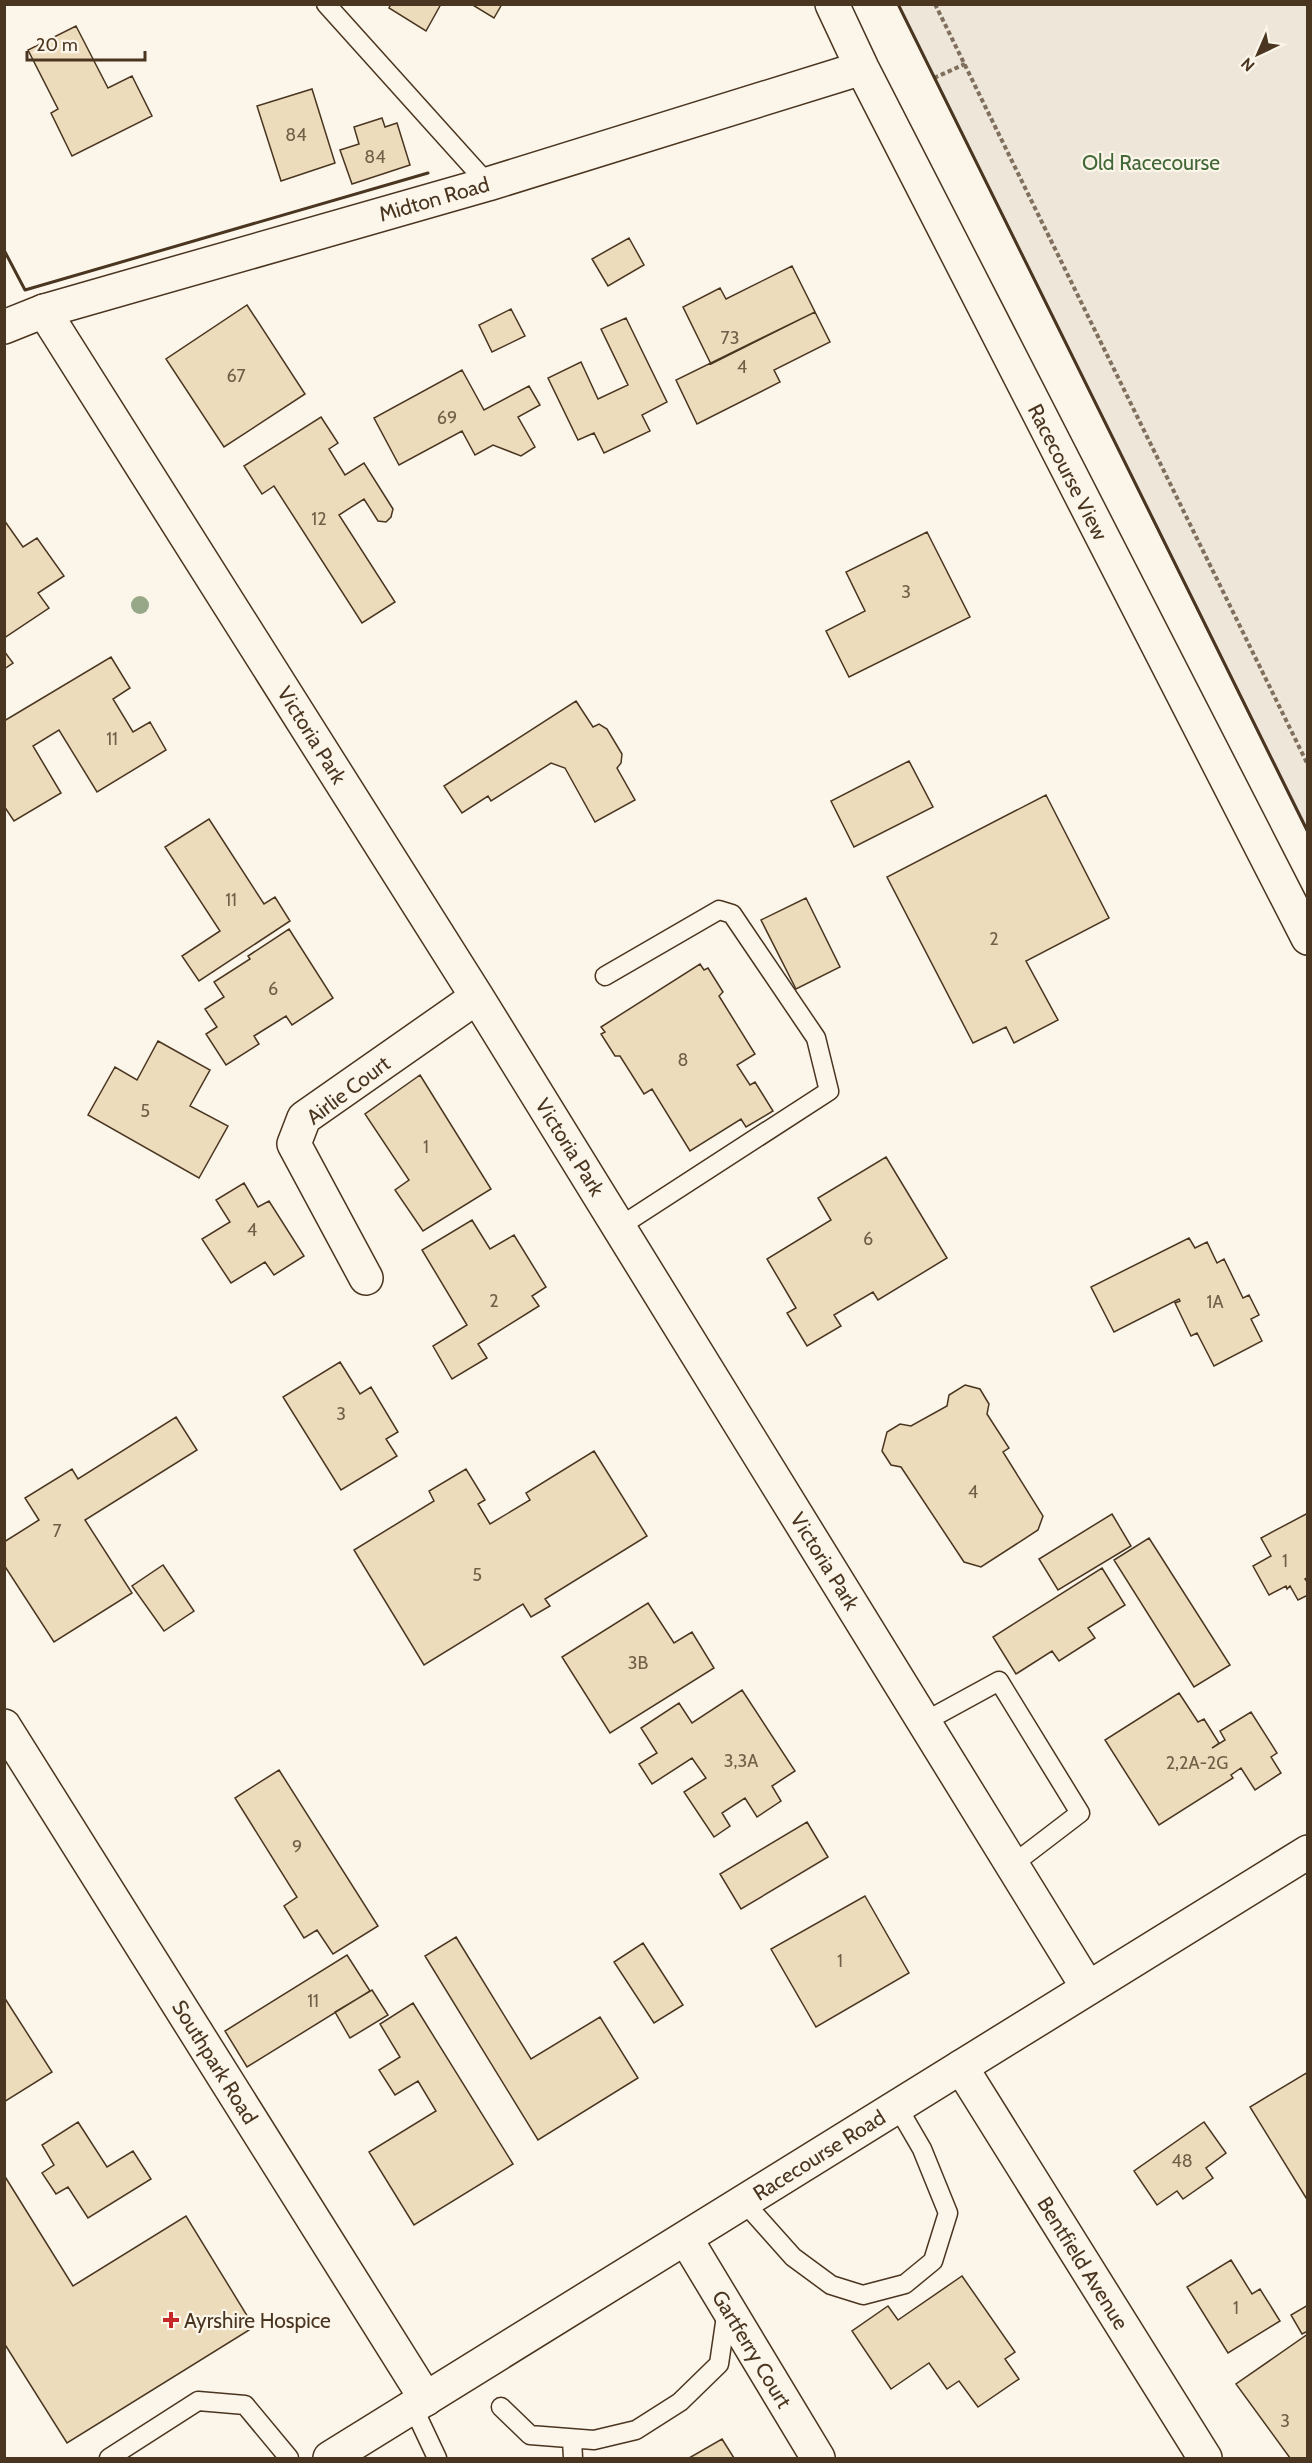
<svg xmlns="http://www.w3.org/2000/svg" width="1312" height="2463" viewBox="0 0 1312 2463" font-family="Cabin,sans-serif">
  <rect width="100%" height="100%" fill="#fbf6e9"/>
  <!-- green -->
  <path fill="#ede6d9" stroke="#887966" stroke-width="1.5" d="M898 5H1307V832L934 78Z"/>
  <!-- building -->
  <path fill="#ecdcbc" stroke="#4a3520" stroke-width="1.5" d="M391 4H441L426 31 389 8Z
    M471 4H502L494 18Z
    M76 26 108 88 132 76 152 116 72 156 51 113 58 109 28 50Z
    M312 89 335 163 281 181 257 106Z
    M382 118 385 127 397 123 410 165 352 184 340 150 359 144 354 127Z
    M629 238 644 265 608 286 592 259Z
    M792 266 815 312 711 364 683 307 720 288 726 299Z
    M247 305 305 394 224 447 166 359Z
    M511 309 525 336 492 352 479 325Z
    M815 312 830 342 774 370 780 382 697 424 676 380Z
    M626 318 667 402 642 415 650 431 604 453 594 433 578 440 548 378 581 362 598 399 628 385 601 329Z
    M462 370 484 410 529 386 540 405 518 417 535 447 521 456 493 445 475 455 462 431 399 465 374 418Z
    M321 417 338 443 329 449 345 475 364 463 393 509 391 517 386 522 378 521 364 499 339 515 395 602 362 623 274 486 262 494 244 466Z
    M4 520 23 547 37 538 64 576 38 593 49 608 4 638Z
    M927 532 970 617 849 677 826 631 865 611 846 572Z
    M4 651 13 663 4 669Z
    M111 657 130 688 113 699 133 732 150 722 166 750 97 792 59 730 33 746 61 793 14 821 4 806V721Z
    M576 701 593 727 599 724 607 729 622 754 621 763 617 768 635 800 595 822 565 768 551 763 491 801 488 796 462 813 444 786Z
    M909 761 933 807 854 847 831 801Z
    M1046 795 1109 918 1026 961 1058 1020 1014 1043 1006 1027 973 1043 887 877Z
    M209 819 264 904 275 897 290 921 199 981 182 956 220 931 165 847Z
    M806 898 840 967 796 989 761 920Z
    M289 929 333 998 292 1025 286 1016 254 1036 259 1044 226 1065 206 1034 217 1027 205 1009 224 997 214 982 250 959 248 956Z
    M700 964 704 970 708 968 723 992 719 996 755 1054 737 1065 750 1085 755 1082 773 1111 746 1127 741 1119 690 1151 652 1089 644 1094 620 1056H615L601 1034 605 1032 601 1027Z
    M158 1041 210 1070 190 1106 228 1126 199 1178 88 1115 115 1067 137 1080Z
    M420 1075 491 1189 423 1231 395 1190 409 1180 365 1114Z
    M886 1157 947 1258 878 1300 873 1292 834 1315 841 1326 807 1346 787 1313 796 1308 767 1259 831 1220 818 1198Z
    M244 1183 258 1207 269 1201 304 1256 274 1275 265 1262 231 1283 202 1239 230 1222 216 1200Z
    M472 1220 490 1249 514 1235 546 1287 532 1296 539 1306 478 1344 487 1358 452 1379 433 1346 467 1325 422 1250Z
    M1189 1238 1195 1248 1207 1242 1217 1263 1224 1259 1243 1298 1249 1295 1259 1315 1251 1319 1262 1341 1214 1366 1197 1333 1191 1336 1175 1303 1180 1301 1179 1299 1114 1332 1091 1287Z
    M340 1362 360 1394 371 1387 398 1432 386 1439 397 1456 341 1490 283 1397Z
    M965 1385 980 1389 989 1404 987 1414 1009 1448 1003 1452 1043 1516 1038 1530 981 1567 964 1562 901 1467 891 1465 882 1451 887 1432 900 1424 911 1426 947 1406 949 1395Z
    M176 1417 197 1450 85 1520 132 1593 54 1642 4 1565V1542L39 1520 25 1498 72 1469 78 1479Z
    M594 1451 647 1536 545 1599 550 1606 531 1617 523 1604 424 1665 354 1550 434 1501 429 1491 466 1469 485 1500 478 1504 490 1524 530 1500 526 1493Z
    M1308 1513V1577L1305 1579 1308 1583V1595L1298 1600 1290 1586 1287 1589 1286 1586 1269 1595 1253 1566 1271 1556 1261 1538Z
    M1112 1514 1131 1546 1058 1590 1039 1559Z
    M1149 1538 1230 1665 1194 1687 1114 1560Z
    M163 1565 194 1611 164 1631 132 1586Z
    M1102 1568 1125 1605 1088 1628 1095 1638 1059 1661 1052 1651 1016 1674 993 1637Z
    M648 1603 674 1643 692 1632 714 1668 610 1733 562 1657Z
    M742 1690 795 1771 772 1786 781 1801 757 1817 745 1798 722 1813 730 1826 714 1837 684 1792 706 1778 692 1758 652 1784 639 1764 657 1753 641 1728 679 1703 692 1723Z
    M1179 1693 1198 1722 1204 1719 1219 1743 1212 1748 1225 1740 1220 1731 1251 1712 1277 1753 1271 1757 1281 1773 1255 1790 1241 1768 1231 1775 1233 1778 1159 1825 1105 1740Z
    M279 1770 378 1926 333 1954 317 1930 304 1938 284 1906 297 1897 235 1798Z
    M807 1822 828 1857 741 1909 720 1874Z
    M865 1896 909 1973 816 2027 771 1949Z
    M456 1937 531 2059 600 2017 638 2078 538 2140 425 1956Z
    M643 1943 683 2005 654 2023 614 1962Z
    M347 1955 370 1991 247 2067 225 2031Z
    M372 1990 388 2015 350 2038 335 2012Z
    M4 1997 52 2072 4 2102Z
    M413 2003 513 2164 414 2225 369 2152 436 2111 418 2081 395 2095 379 2070 400 2057 380 2024Z
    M1308 2072V2201L1250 2107Z
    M78 2122 107 2167 133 2151 151 2179 88 2218 68 2187 56 2194 42 2173 54 2165 42 2145Z
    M1204 2122 1226 2153 1206 2168 1213 2178 1183 2199 1177 2191 1157 2205 1134 2171Z
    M4 2175 73 2286 186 2216 254 2327 67 2443 4 2343Z
    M1231 2260 1252 2294 1260 2289 1280 2321 1228 2353 1187 2287Z
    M962 2276 1015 2352 1005 2359 1019 2379 978 2407 959 2381 947 2389 929 2363 891 2389 852 2331 888 2306 898 2320Z
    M1308 2305V2331L1302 2334 1291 2315Z
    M1308 2334V2458H1290L1236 2384Z
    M722 2439 734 2458H689Z"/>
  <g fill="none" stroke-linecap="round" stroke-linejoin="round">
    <!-- service casing -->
    <g stroke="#4a3520" stroke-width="21">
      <path id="service" d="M326 4 488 184
        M605 976 719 910 732 914 816 1038 829 1091 619 1227
        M924 1722 999 1681 1080 1813 1012 1865
        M744 2202 793 2257 831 2285 863 2295 905 2284 933 2261 948 2213 922 2149 897 2106
        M413 2407 437 2458
        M501 2407 530 2435 594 2440 636 2430 680 2402 719 2364 727 2309
        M572 2440 573 2458
        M109 2458 198 2401 245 2405 289 2458"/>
    </g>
    <!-- minor casing -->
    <g stroke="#4a3520" stroke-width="36">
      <path id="minor" d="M44 311 477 997 1088 1988
        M366 1278 294 1144 304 1118 477 997
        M4 1726 426 2399
        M961 2067 1205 2458
        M686 2239 818 2458"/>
    </g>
    <!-- tertiary casing -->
    <g stroke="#4a3520" stroke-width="36">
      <path id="tertiary" d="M832 4 862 68 1308 938
        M4 327 44 311 488 184 862 68"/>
    </g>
    <!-- primary casing -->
    <g stroke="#4a3520" stroke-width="36">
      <path id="primary" d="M330 2458 1308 1852"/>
    </g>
    <!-- path -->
    <path stroke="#7f6f5c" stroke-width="4" stroke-dasharray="4.5 3" stroke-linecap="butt" d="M935 4 1308 765
      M934 78 965 64"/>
    <!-- service -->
    <use href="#service" stroke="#fbf6e9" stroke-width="18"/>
    <!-- minor -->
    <use href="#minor" stroke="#fbf6e9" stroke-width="33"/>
    <!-- tertiary -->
    <use href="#tertiary" stroke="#fbf6e9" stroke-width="33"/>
    <!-- primary -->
    <use href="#primary" stroke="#fbf6e9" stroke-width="33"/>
    <!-- wall -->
    <path stroke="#4a3520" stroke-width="3" d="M898 4 1308 832
      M4 250 25 290 428 173"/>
  </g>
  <!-- trees -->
  <circle fill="#96a887" cx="140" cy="605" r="9"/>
  <!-- markers -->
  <path fill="#c62828" stroke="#fbf6e9" stroke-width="2" d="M168 2311h6v6h6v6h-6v6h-6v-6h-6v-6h6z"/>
  <g text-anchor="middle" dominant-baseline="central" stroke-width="4.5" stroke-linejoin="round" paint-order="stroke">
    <!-- number labels -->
    <g font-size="18" fill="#725f47">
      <text x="296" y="135">84</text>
      <text x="375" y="157">84</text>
      <text x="730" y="338">73</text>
      <text x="742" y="367">4</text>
      <text x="236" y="376">67</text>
      <text x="447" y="418">69</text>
      <text x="319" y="519">12</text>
      <text x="906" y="592">3</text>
      <text x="112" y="739">11</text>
      <text x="231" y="900">11</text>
      <text x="994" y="939">2</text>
      <text x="273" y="989">6</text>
      <text x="683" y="1060">8</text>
      <text x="145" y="1111">5</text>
      <text x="426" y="1147">1</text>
      <text x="252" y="1230">4</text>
      <text x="868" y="1239">6</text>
      <text x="494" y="1301">2</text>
      <text x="1215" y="1302">1A</text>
      <text x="341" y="1414">3</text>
      <text x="973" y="1492">4</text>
      <text x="57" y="1531">7</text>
      <text x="1285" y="1561">1</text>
      <text x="477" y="1575">5</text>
      <text x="638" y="1663">3B</text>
      <text x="741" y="1761">3,3A</text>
      <text x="1197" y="1763">2,2A-2G</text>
      <text x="297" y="1847">9</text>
      <text x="840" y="1961">1</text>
      <text x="313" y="2001">11</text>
      <text x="1182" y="2161">48</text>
      <text x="1236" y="2308">1</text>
      <text x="1285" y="2421">3</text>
    </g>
    <!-- park labels -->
    <g font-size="21" fill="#436837" stroke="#fbf6e9">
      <text x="1151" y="162">Old Racecourse</text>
    </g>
    <!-- street labels -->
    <g font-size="21" fill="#4a3520" stroke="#fbf6e9">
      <text transform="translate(434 199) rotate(-16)">Midton Road</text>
      <text transform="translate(1068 472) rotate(63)">Racecourse View</text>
      <text transform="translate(312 735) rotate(58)">Victoria Park</text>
      <text transform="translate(348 1090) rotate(-37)">Airlie Court</text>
      <text transform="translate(570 1147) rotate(58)">Victoria Park</text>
      <text transform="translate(825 1561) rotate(58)">Victoria Park</text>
      <text transform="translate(215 2062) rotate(58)">Southpark Road</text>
      <text transform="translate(819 2155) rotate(-32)">Racecourse Road</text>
      <text transform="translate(1083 2263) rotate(58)">Bentfield Avenue</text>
      <text transform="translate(752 2349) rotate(59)">Gartferry Court</text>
    </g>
    <!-- poi labels -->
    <g font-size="21" fill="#4a3520" stroke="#fbf6e9" text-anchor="start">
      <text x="184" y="2320">Ayrshire Hospice</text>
    </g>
  </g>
  <!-- border -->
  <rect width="1312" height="2463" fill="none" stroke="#4a3520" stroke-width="12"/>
  <!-- north arrow -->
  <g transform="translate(1258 54) rotate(224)" stroke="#fbf6e9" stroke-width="4.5" paint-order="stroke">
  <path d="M0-4.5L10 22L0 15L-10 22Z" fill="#4a3520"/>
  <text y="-9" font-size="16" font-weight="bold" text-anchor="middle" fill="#4a3520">N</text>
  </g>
  <!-- scale -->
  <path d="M27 51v9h118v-9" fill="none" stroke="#4a3520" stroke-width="3"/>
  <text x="36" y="51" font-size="18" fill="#4a3520" stroke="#fbf6e9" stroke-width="4.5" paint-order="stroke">20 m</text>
</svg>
